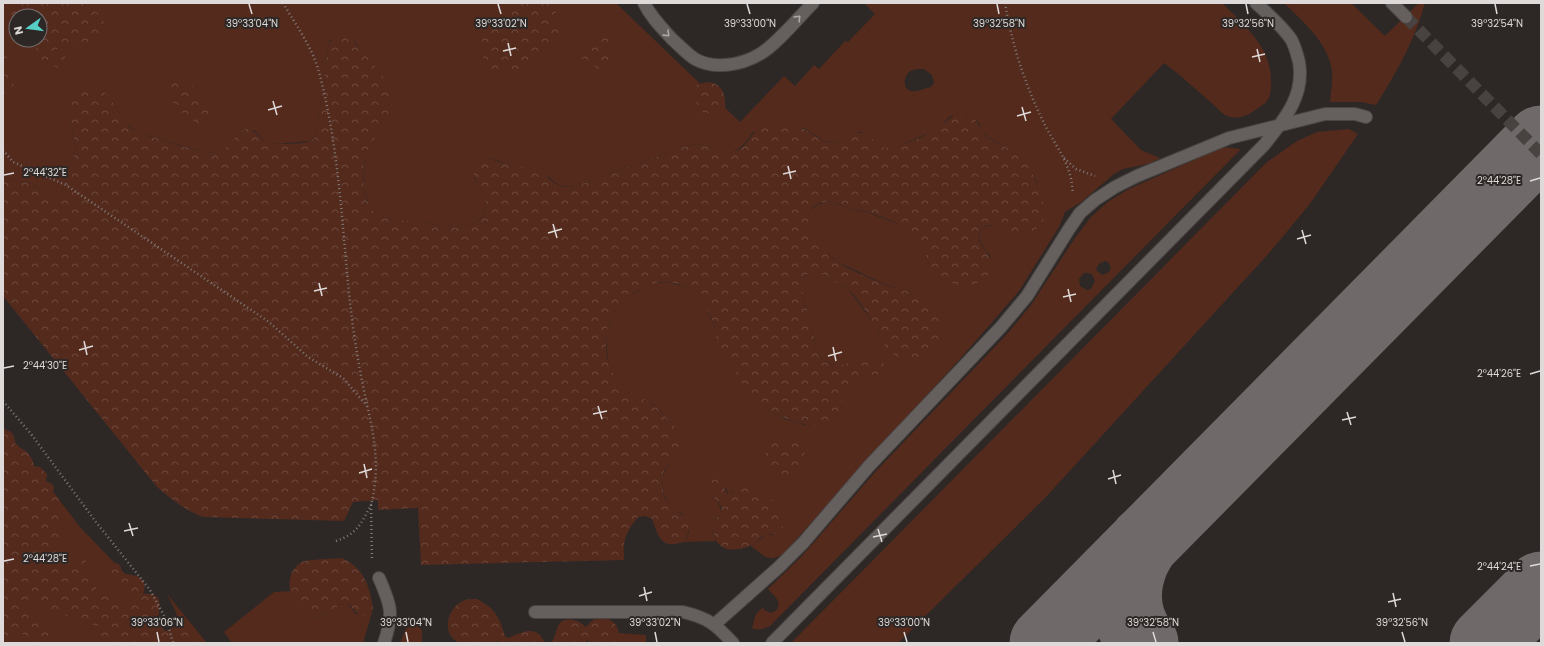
<svg xmlns="http://www.w3.org/2000/svg" width="1544" height="646" viewBox="0 0 1544 646" font-family="Poppins,sans-serif">
  <defs>
    <pattern id="forest-crowns" width="20" height="18" patternUnits="userSpaceOnUse"><rect width="20" height="18" fill="#542a1d"/><path d="M2 6a3 3 0 1 1 6 0M12 15a3 3 0 1 1 6 0" fill="none" stroke="#6c483d"/></pattern>
  </defs>
  <rect width="100%" height="100%" fill="#2d2826"/>
  <!-- green -->
  <path fill="#542a1d" fill-rule="evenodd" d="M3 3H616L740 122 784 76 795 86 814 65 819 69 845 41 848 42 875 14 864 3H1222C1245 26 1272 47 1271 83 1271 96 1269 102 1258 108 1249 115 1239 120 1227 116 1222 114 1217 108 1213 104 1197 91 1181 75 1164 63L1111 119 1141 150 1160 158 1148 164 1123 169 1114 174 1081 202 1065 212 1059 227 1019 291 967 351 783 554C767 563 765 556 751 546L767 534 774 535C775 526 780 502 770 498 763 495 763 500 757 490L733 491 731 495H728L726 488 710 495C718 501 721 505 721 514L714 520 713 533 716 541 684 542 689 533 682 514 670 506 664 494 662 479 666 467 677 457 679 433 670 421 653 404 630 392 616 379 609 367 607 352 606 332 612 316 624 299 641 289 653 283 668 282 682 286 694 293 705 305 713 323 720 347 768 409 785 419 805 425 842 412C842 407 841 401 842 396 844 381 864 379 876 376L870 359C851 363 830 372 818 354L802 290V282L805 275 814 273H821L849 290 876 326 880 338 931 308 911 293 899 288 886 285 836 261 820 246 813 235 809 221 810 211 817 205 825 202H833L851 209 867 212 911 229 919 236 923 243 929 265 991 257C985 251 973 236 983 228 987 225 991 225 995 226 999 227 1003 230 1006 233L1043 205 1036 180 1018 155 988 137 981 131 979 123 973 117 967 114 950 116 939 129 893 148H884L878 146 868 134 859 132 850 135 840 141 832 143 824 141 804 128 753 132C745 144 735 158 719 151 714 149 709 146 704 145 697 143 690 145 683 147L576 186C562 187 559 187 549 177L489 158 474 177C477 182 481 188 484 193 492 214 478 225 460 228L386 218 377 214 370 209 364 187 363 168 366 154 393 100 353 39 330 40 328 47 317 131 315 137 310 141 278 144 267 143 254 130H243C230 144 225 155 204 152L138 133 125 122 114 105 70 115 76 152 70 164 63 190 56 196 47 194 39 188 28 182 7 180 3 178ZM16 16H40V40H16ZM924 69 932 75 934 83 931 87C925 88 917 92 912 91 901 90 904 74 911 71 915 69 920 69 924 69Z
    M1284 3H1351L1385 36 1419 3H1425C1415 40 1396 73 1376 105L1361 102H1330C1331 92 1333 81 1332 71 1328 42 1303 22 1284 3Z
    M1349 129 1358 134 1309 205 1270 252 1045 498 898 643H791L1267 162 1297 141 1317 132Z
    M1223 147 1241 149 770 626C764 629 758 631 752 628L756 614 763 607 764 610 771 613 777 610C782 601 774 596 768 589L802 556 877 470 1008 333 1031 305 1075 238 1091 217 1109 201 1129 189ZM1106 261C1111 264 1112 267 1109 272L1102 275 1096 270C1098 264 1100 262 1106 261ZM1084 273H1088L1092 274 1095 281 1091 289 1087 290 1080 286 1079 279Z
    M3 426 80 527 134 583 162 623 168 643H3Z
    M290 591C292 599 295 602 301 607 318 624 326 615 342 603H347L356 614H368L373 609 363 643H232L224 632 274 592Z
    M167 594 207 643H183L176 612Z
    M412 625H416L422 630V643H400L406 629Z
    M618 633 646 635V643H616Z"/>
  <!-- forest -->
  <path fill="url(#forest-crowns)" fill-rule="evenodd" d="M12 3H36L39 5 41 3H86C89 10 95 10 100 15 104 19 106 27 104 32 99 55 77 48 60 45L57 46V51L64 53C66 59 67 65 60 69L42 60 35 46C14 57 5 16 12 3ZM16 16H40V40H16Z
    M514 3H549C559 14 563 25 562 39L555 44 546 47 544 55C532 63 504 80 490 71 484 68 484 61 483 55 481 45 481 38 483 28 494 22 498 21 507 29L506 21 514 10Z
    M341 33C349 35 353 37 356 45 365 55 391 82 393 94 396 108 371 140 366 155 362 166 362 180 365 191 368 207 371 212 386 218L460 228C478 225 492 214 484 194 480 184 474 180 472 169L476 163 481 159 489 158 499 162 540 171 556 184 564 187 576 186 683 147C690 145 697 143 704 145 715 147 723 156 736 151 748 147 750 132 762 127 773 123 793 123 804 129 813 133 821 142 831 143 839 143 843 138 850 135 856 132 862 133 868 134 872 138 876 145 882 147 891 151 928 135 937 129 948 123 951 111 966 114 978 116 978 128 985 135 995 144 1010 147 1019 156 1028 164 1035 177 1039 189 1042 198 1046 210 1044 218 1040 233 1020 237 1007 233 1001 231 996 224 989 225 986 225 982 228 981 230 972 243 993 254 992 266 990 283 967 289 952 283 936 277 929 269 925 252 924 247 923 242 920 238 913 228 880 216 868 212 861 210 855 210 848 208 841 205 833 200 825 202 798 206 812 237 824 249 828 253 832 259 838 262 852 271 868 277 883 284 889 287 895 287 902 289 920 296 943 312 942 334 941 342 937 350 930 355 925 358 918 362 912 362 899 362 887 350 881 340 879 335 878 330 875 326 871 318 856 296 849 290 844 286 837 283 832 280 822 273 817 271 805 275L802 282V290L818 354C834 378 860 353 882 360 892 379 858 377 848 386 836 396 849 419 833 424 814 431 783 419 768 409 762 405 754 400 749 394 744 388 741 381 737 374 731 366 725 357 720 348 716 340 716 330 713 322 703 296 677 272 647 286 628 294 615 306 608 326 606 333 606 341 606 349 607 367 616 382 631 392 637 396 645 399 651 403 657 407 661 413 666 417 670 421 677 428 679 433 681 441 681 453 675 459 672 462 667 465 665 468 662 475 662 487 664 495 671 515 700 515 684 542 661 549 659 538 652 519L645 516 638 517C625 534 623 538 624 560L421 565 418 508 378 510V500L353 502 344 521 203 517C185 510 172 500 157 487L3 296V178L7 180 28 182 39 188 47 194 56 196 63 190 70 164 76 152 70 115 71 100C115 66 109 119 139 133 145 136 153 137 159 139 174 144 189 148 204 152 232 156 229 135 248 128 256 131 261 140 269 143 276 145 304 144 310 141 315 139 316 135 317 131L328 47C331 39 333 35 341 33Z
    M600 34 606 36 609 40 608 47 605 53 609 58V65L604 68 597 70 594 64H584L581 54 594 37Z
    M3 43 9 46C12 54 9 56 3 61Z
    M3 66C18 70 18 90 3 94Z
    M182 80C184 82 188 83 190 84 199 91 223 116 208 125 204 127 200 127 196 126L192 117 176 110 168 92 169 86 174 83Z
    M707 82C722 83 726 94 725 107 717 113 711 115 700 112L693 94V89L697 85Z
    M3 430C14 430 15 437 15 446 24 447 33 457 34 466L40 467 47 474 46 481 52 484 54 487 53 494 59 498V501L54 507 55 509H59L64 516V521L58 525V528L64 535 63 540 59 547 61 552C67 555 74 555 81 557 88 560 86 564 88 570 92 578 97 581 96 591L103 592 106 597 113 599 120 604H125L129 606 133 600 131 597H126C120 592 116 588 119 579L108 580 105 578C103 568 108 565 116 563L120 565 123 574C137 575 149 577 143 594 167 592 158 610 158 623L164 631C171 630 176 625 182 624 192 622 200 635 201 643H113L111 640 102 638C98 634 98 631 99 626L83 622 80 615 81 613C75 618 70 619 64 614L59 616 52 610 47 600 38 602 30 597 26 602 35 615 33 623 39 622 48 626C52 632 54 637 49 643H27L22 633C18 640 11 642 3 641Z
    M788 438C791 438 794 439 797 440 805 447 809 462 802 471 795 481 776 482 769 473 760 462 766 445 779 439 781 438 785 438 788 438Z
    M716 479H721C725 484 724 491 728 495L732 494 736 487 744 486 753 487 764 497C769 497 771 498 775 502L784 531 781 534C776 535 769 533 765 535 759 538 756 544 750 546 732 553 715 551 713 529 712 522 716 518 721 514 721 512 722 509 721 507 719 498 705 496 708 485 710 481 712 480 716 479Z
    M342 558C364 568 370 586 373 609 360 623 357 611 347 603H342C336 607 332 613 324 615 294 625 276 576 302 562 309 559 333 559 342 558Z
    M477 599C496 609 499 617 505 636L508 638C517 635 531 626 540 635 542 637 543 641 546 643H503L496 641 492 643C483 643 464 645 458 642 440 633 448 606 465 600 468 599 474 599 477 599Z
    M603 617C616 621 622 629 616 643H590L587 640 585 643H550C557 637 555 629 560 623 567 615 580 621 586 627L593 620Z"/>
  <g fill="none" stroke-linecap="round" stroke-linejoin="round">
    <!-- taxiway -->
    <path stroke="#6f6a69" stroke-width="71" d="M1045 643 1541 141
      M1143 643C1124 619 1122 591 1133 563 1136 555 1141 548 1145 541
      M1485 643 1541 587"/>
    <!-- minor-tunnel -->
    <path stroke="#484341" stroke-width="12" stroke-dasharray="12 6" stroke-linecap="butt" d="M1406 17 1541 154"/>
    <!-- minor casing -->
    <g stroke="#494544" stroke-width="14">
      <path id="minor" d="M644 3C651 17 661 27 672 39 680 46 687 54 695 59 714 70 742 65 760 54 776 45 799 17 813 3
        M1392 3 1406 17
        M379 578C391 605 394 614 384 643
        M535 612H683C709 618 716 625 733 643
        M715 624 779 567 803 543 869 466 1001 327 1027 296 1069 229 1080 213 1095 200 1115 187 1137 176 1229 138 1325 114H1355L1366 117
        M772 643 1264 145C1284 120 1305 96 1299 62 1297 54 1295 46 1291 39 1281 25 1268 14 1256 3"/>
    </g>
    <!-- path -->
    <path stroke="#7f7b79" stroke-width="2.5" stroke-dasharray="1 3" stroke-linecap="butt" d="M283 3C296 25 312 47 319 72 340 150 342 232 351 311 354 336 358 361 363 386 372 429 382 460 371 505
      M1005 3C1012 45 1025 85 1044 123 1052 140 1065 156 1070 175 1072 181 1072 187 1073 193
      M3 150 13 162 66 185 269 322 308 357 343 378 367 406
      M1064 158 1076 169 1095 176
      M3 401 31 434 96 522 150 590 167 621 173 643
      M336 541C357 534 361 524 371 505L372 560"/>
    <!-- minor -->
    <use href="#minor" stroke="#655f5d" stroke-width="12"/>
  </g>
  <!-- one-way arrows -->
  <defs><path id="oneway-chevron" d="M-2-3.5L2.5 0L-2 3.5" fill="none" stroke-width="1.6" stroke-linecap="round" stroke-linejoin="round"/></defs>
  <g stroke="#aea9a7">
    <use href="#oneway-chevron" transform="translate(798 18) rotate(-46)"/>
    <use href="#oneway-chevron" transform="translate(667 34) rotate(44)"/>
  </g>
  <!-- ticks -->
  <path fill="none" stroke="#dedad9" stroke-width="1.5" d="M249 4 252 14M498 4 501 14M747 4 750 14M997 4 999 14M1246 4 1248 14M1495 4 1497 14M508 43 511 56M1257 49 1260 62M503 51 516 48M1252 57 1265 54M273 101 277 115M1022 107 1026 121M268 110 282 106M1017 116 1031 112M788 166 791 179M783 174 796 171M4 175 14 173M1530 181 1540 178M553 224 557 238M1302 230 1306 244M548 233 562 229M1297 239 1311 235M319 283 322 296M1068 289 1071 302M314 291 327 288M1063 297 1076 294M84 341 87 355M833 347 836 361M79 350 93 346M828 356 842 352M4 368 14 366M1530 374 1540 371M598 406 602 419M1347 412 1351 425M593 414 607 411M1342 420 1356 417M364 464 367 478M1113 470 1116 484M359 473 372 469M1108 479 1121 475M129 523 133 536M878 529 882 542M124 531 138 528M873 537 887 534M4 561 14 559M1530 566 1540 564M644 587 647 601M1393 593 1396 607M639 596 652 592M1388 602 1401 599M157 632 159 642M406 632 408 642M655 632 657 642M904 632 907 642M1153 632 1156 642M1402 632 1405 642"/>
  <g font-size="10" text-anchor="middle" fill="#dedad9" stroke="#2d2826" stroke-width="4" stroke-linejoin="round" paint-order="stroke">
    <text x="252" y="27">39°33'04"N</text>
    <text x="501" y="27">39°33'02"N</text>
    <text x="750" y="27">39°33'00"N</text>
    <text x="999" y="27">39°32'58"N</text>
    <text x="1248" y="27">39°32'56"N</text>
    <text x="1497" y="27">39°32'54"N</text>
    <text x="45" y="176">2°44'32"E</text>
    <text x="1499" y="184">2°44'28"E</text>
    <text x="45" y="369">2°44'30"E</text>
    <text x="1499" y="377">2°44'26"E</text>
    <text x="45" y="562">2°44'28"E</text>
    <text x="1499" y="570">2°44'24"E</text>
    <text x="157" y="626">39°33'06"N</text>
    <text x="406" y="626">39°33'04"N</text>
    <text x="655" y="626">39°33'02"N</text>
    <text x="904" y="626">39°33'00"N</text>
    <text x="1153" y="626">39°32'58"N</text>
    <text x="1402" y="626">39°32'56"N</text>
  </g>
  <!-- border -->
  <rect width="1544" height="646" fill="none" stroke="#dedad9" stroke-width="8"/>
  <!-- north arrow -->
  <g transform="translate(28 28) rotate(256)"><circle r="19" fill="#2d2826" stroke="#746f6e"/>
  <path d="M0-3L7 15L0 10L-7 15Z" fill="#55cec5"/>
  <text y="-6" font-size="11" font-weight="bold" text-anchor="middle" fill="#dedad9">N</text>
  </g>
</svg>
